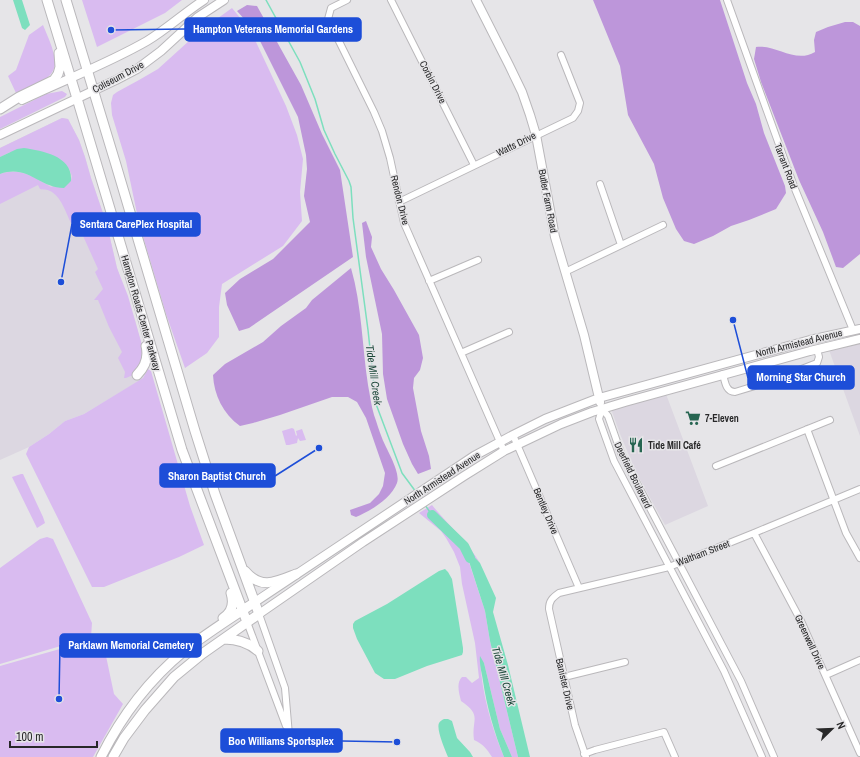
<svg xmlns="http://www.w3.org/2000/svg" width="860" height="757" viewBox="0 0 860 757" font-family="'Archivo Narrow',sans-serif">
  <rect width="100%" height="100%" fill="#e6e5e8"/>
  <!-- built -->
  <path fill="#dcd7e1" d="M62 118 68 119 79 140 85 157 91 178 107 225 117 268 135 320 148 369 143 378 134 384 84 414 65 421 49 434 29 447 0 460V148Z
    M860 344V436L829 350Z
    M666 394 708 506 665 525 637 474 620 434 611 409Z"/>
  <!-- green -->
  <path fill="#d9bbf0" d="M82 0H182L165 13 97 47Z
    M232 8 246 25 256 42 286 106 297 135 303 159 300 192 302 221 283 246 222 284 219 307V337L207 353 185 368 166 314 139 223 126 161 112 115 111 103 113 95 117 92 139 80 158 69 200 31Z
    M43 25C47 35 52 45 54 55 61 78 33 87 16 93L8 76 16 70 29 35Z
    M62 91 67 94 65 97 0 129V117L46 94Z
    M62 118 68 119 79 140 85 157 91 178 107 225 117 268 128 296 144 352 140 365 133 375 126 378H124L125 372 118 358 122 352 109 327 98 300H94L103 289 95 272 98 269 79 227 75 223H71C66 213 61 196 50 191 47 189 43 190 40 189L38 185 0 204V174C19 167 35 177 51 187L71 181 72 176 69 169 10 152 0 157V148Z
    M148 369 151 371 190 506 204 545 179 557 104 587H92L26 454 29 447 49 434 65 421 84 414 143 378Z
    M292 428 294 429 296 436 297 435 296 431 302 429 306 440 300 441 298 438 297 443 289 445H286L282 431Z
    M21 474H23L43 517 45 523 37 528 12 477Z
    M432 505C448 525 467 541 480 563L464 547 485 611 490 641 518 757H512L500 729 484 663 480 660C482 693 491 726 504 757H492C487 749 483 744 474 740 471 719 483 716 461 701 459 693 456 683 462 677H466L472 683 479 678 475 643 462 584 460 567 454 552 446 538 441 531 419 513Z
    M47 537 53 539 92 623 91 637 0 664V568L40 539Z
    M102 637 114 694 123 704 93 757H0V666Z"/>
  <!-- forest -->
  <path fill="#bd96da" d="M593 0H720L747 83 756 104 764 133 785 186 786 193 776 209 749 220 731 226 713 236 694 244 684 241 676 229 663 198 654 164 628 115 620 66Z
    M247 5 257 6 301 85 322 134 340 170 353 257 249 328 239 331 227 305 225 293 240 279 273 259 310 222 304 196 307 169 306 155 298 117 255 31 237 11Z
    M845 22H853L860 26V254L843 268 836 267 823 232 799 180 761 82 754 59 756 47C776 44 795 64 815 52L814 40 816 32 828 27Z
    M366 221 372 237 371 247 381 269 394 290 419 335 423 358 420 370 414 378 413 388 421 431 429 456 431 469 418 474 412 464 403 444 387 399 383 374 382 334 366 257 362 223Z
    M351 268C362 306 362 346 368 385 370 395 371 405 374 415 377 423 379 431 382 438 386 449 401 472 397 483 391 499 370 511 356 517L351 515 350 510 370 503 379 494 383 486 385 473 366 418 357 402 348 397H332L280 415 253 423 240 426C223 414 214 395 213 375L225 364 263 342 281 326 306 308 312 300Z"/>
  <!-- water -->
  <path fill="#7ddfbe" d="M13 0H22L30 25 25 30 22 28Z
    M24 148C43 151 73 156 71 181L64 188C39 188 28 164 0 174V157L17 149Z
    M464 546 480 563 496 598 493 612 508 665 530 757H518L490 641 485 611Z
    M445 569 448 572 452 579 463 648V652L462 655 427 666 395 679H384L375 673 357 639 353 628V624L355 621 387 604 439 571Z
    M480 656 484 663 500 729 512 757H504C494 732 487 708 483 681 482 673 479 664 480 656Z
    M444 719H448L452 721 457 738 470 752 473 757H448C445 750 436 729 439 723 440 721 442 720 444 719Z"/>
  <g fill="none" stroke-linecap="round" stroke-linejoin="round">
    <!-- stream -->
    <path stroke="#7ddfbe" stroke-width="1.5" d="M266 0 300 62 315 99 324 130 335 154 349 181 351 187 353 218 368 330 376 404 402 473 416 492
      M425 505 432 515"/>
    <!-- river -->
    <path stroke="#7ddfbe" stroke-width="10" d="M432 515 464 546 470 558"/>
    <!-- street casing -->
    <g stroke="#bab8bb" stroke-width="8">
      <path id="street" d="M347 0 331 8 328 19 374 112 382 131 390 158 404 223 504 451
        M391 0 474 165
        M727 0 795 189 853 330
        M600 184 621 245
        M399 202 573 118 578 111 580 103 561 55
        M565 272 663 225
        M429 281 478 260
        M461 353 509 332
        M723 374C725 382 726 392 735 392L768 382 817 363 819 357 817 349
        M602 409 608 416 621 453 741 681 774 757
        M602 409 599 419 614 461 724 671 762 757
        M807 429 846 533 860 558
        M513 435 579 588
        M716 466 830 420
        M754 533 801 621 860 753
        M259 614 285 688 289 735
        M247 622 286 726
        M826 675 860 660
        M564 677 625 662
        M584 754 595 750 664 732 675 757
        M586 757 575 725 549 609C549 601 552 598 559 593L669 567 754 533 860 489"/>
    </g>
    <!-- secondary casing -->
    <g stroke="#bab8bb" stroke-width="10">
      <path id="secondary" d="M476 0 509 65 522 92 530 115 536 135 555 237 584 335 600 402
        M22 100C64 80 107 64 147 41 167 29 184 13 204 0
        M0 135 116 80 137 69 161 51 198 17 224 0
        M255 602 474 456 513 435 545 419 599 398 810 340 860 329
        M259 614 363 542 464 476 504 451 561 424 592 412 625 402 810 351 860 339"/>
    </g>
    <!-- primary casing -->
    <g stroke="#bab8bb" stroke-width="11">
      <path id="primary" d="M47 0 79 105 182 450 247 622
        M66 0 116 165 195 431 215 494 259 614 202 654 174 677 145 710 124 738 113 757
        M0 109 19 97 54 80 58 74 60 67 59 53
        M137 375C145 367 149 358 146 346
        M245 571C261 590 276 582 296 574
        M223 618C233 612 234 603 231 593
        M224 639C237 639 248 642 258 651
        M101 757C121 717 150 679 184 651 207 633 231 618 255 602"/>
    </g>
    <!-- street -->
    <use href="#street" stroke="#fff" stroke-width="6"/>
    <!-- secondary -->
    <use href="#secondary" stroke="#fff" stroke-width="8"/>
    <!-- primary -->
    <use href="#primary" stroke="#fff" stroke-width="9"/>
  </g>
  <!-- icons -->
  <defs>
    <g id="supermarket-bare" transform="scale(1.2)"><path d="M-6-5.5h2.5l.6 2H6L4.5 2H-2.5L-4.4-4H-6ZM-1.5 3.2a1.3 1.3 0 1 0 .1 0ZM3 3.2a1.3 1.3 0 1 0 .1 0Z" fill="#266551" stroke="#e6e5e8" stroke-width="2.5" paint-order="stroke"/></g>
    <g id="restaurant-bare" transform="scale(1.2)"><path d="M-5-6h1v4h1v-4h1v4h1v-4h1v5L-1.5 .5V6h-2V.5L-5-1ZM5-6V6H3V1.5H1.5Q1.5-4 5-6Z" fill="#266551" stroke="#e6e5e8" stroke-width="2.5" paint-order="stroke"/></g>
  </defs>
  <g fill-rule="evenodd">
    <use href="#supermarket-bare" x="693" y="418"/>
    <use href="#restaurant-bare" x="636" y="445"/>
  </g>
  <g text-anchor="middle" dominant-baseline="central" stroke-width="3" stroke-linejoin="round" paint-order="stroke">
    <!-- street labels -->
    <g font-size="10" fill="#282829" stroke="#e6e5e8">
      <text transform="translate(118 77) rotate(-28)">Coliseum Drive</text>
      <text transform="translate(433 82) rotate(63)">Corbin Drive</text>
      <text transform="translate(516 144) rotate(-26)">Watts Drive</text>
      <text transform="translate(786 166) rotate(69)">Tarrant Road</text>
      <text transform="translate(400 200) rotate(76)">Rendon Drive</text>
      <text transform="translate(548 201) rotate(79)">Butler Farm Road</text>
      <text transform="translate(141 313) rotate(74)">Hampton Roads Center Parkway</text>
      <text transform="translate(799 343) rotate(-14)">North Armistead Avenue</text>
      <text transform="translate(633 475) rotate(64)">Deerfield Boulevard</text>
      <text transform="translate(442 478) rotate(-33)">North Armistead Avenue</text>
      <text transform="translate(546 511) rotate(67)">Bentley Drive</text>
      <text transform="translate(703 553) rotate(-21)">Waltham Street</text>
      <text transform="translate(810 642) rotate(65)">Greenwell Drive</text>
      <text transform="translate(565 684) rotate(77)">Banister Drive</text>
    </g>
    <!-- poi labels -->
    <g font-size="10" font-weight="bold" fill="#282829" stroke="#e6e5e8" text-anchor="start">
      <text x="705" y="418">7-Eleven</text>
      <text x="648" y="445">Tide Mill Café</text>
    </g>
    <!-- water labels -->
    <g font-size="11" font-style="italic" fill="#1e493b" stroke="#e6e5e8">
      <text transform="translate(374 375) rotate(82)">Tide Mill Creek</text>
      <text transform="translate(504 676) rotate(74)">Tide Mill Creek</text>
    </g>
  </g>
  <!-- callouts -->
  <path fill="none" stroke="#1d4ed8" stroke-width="1.5" d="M111 30L185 29M61 282L72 224M733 320L748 378M319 448L275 476M59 699L60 645M397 742L342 741"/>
  <g fill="#1d4ed8" stroke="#e6e5e8" stroke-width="1.5">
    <circle cx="111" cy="30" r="4"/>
    <circle cx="61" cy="282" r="4"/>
    <circle cx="733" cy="320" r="4"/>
    <circle cx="319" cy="448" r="4"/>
    <circle cx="59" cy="699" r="4"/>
    <circle cx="397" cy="742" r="4"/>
  </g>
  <g fill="#1d4ed8" stroke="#1d4ed8" stroke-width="1.5">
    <rect x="185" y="18" width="176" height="23" rx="4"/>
    <rect x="72" y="213" width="128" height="23" rx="4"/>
    <rect x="748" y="366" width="106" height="23" rx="4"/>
    <rect x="160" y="464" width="115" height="23" rx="4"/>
    <rect x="60" y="634" width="141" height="23" rx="4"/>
    <rect x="221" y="729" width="121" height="23" rx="4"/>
  </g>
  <g font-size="11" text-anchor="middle" font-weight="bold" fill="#fff">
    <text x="273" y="33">Hampton Veterans Memorial Gardens</text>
    <text x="136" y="228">Sentara CarePlex Hospital</text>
    <text x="801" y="381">Morning Star Church</text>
    <text x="217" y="480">Sharon Baptist Church</text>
    <text x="131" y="649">Parklawn Memorial Cemetery</text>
    <text x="281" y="745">Boo Williams Sportsplex</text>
  </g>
  <!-- north arrow -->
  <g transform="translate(832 729) rotate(67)" stroke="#e6e5e8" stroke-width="3" paint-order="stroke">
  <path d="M0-3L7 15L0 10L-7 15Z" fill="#282829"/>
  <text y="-6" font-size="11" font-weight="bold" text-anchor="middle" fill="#282829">N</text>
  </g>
  <!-- scale -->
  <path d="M10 741v6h87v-6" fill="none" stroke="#282829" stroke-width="2"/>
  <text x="16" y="741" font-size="12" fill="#282829" stroke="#e6e5e8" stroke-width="3" paint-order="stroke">100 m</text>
</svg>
